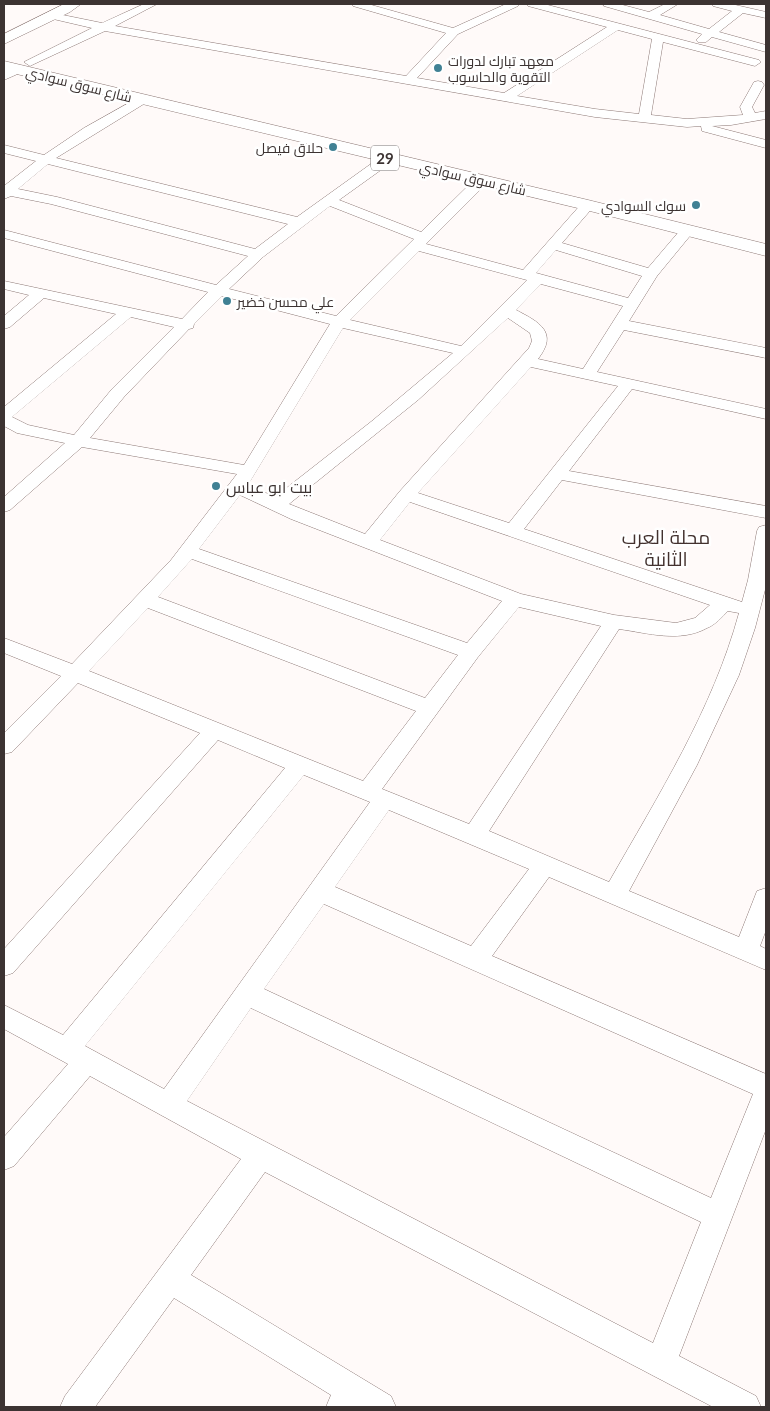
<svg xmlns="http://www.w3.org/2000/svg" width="770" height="1411" viewBox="0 0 770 1411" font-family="Lato,Cairo,sans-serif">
  <rect width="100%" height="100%" fill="#fffaf9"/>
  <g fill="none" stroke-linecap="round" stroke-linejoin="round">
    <!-- minor casing -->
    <g stroke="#8d7976" stroke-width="1">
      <path id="minor" d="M144 4H157L115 26 406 76 446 33 353 6 352 4H368L453 28 506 4H519L518 6 458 34 417 78 504 93 607 27 528 6 527 4H544L759 60 761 62 755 66 663 42 651 115 687 119 743 115 740 107 754 82 758 81 762 82 764 85 752 107 755 113 766 111V119L731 125 712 126 766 140V148L702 131 701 126 687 127 595 117 105 31 34 64 30 66 24 62 92 28 49 18 47 16 49 14 53 13 102 23ZM618 30 652 39 639 114 595 109 517 96Z
        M603 4H619L649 12 665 4H678L660 15 709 29 732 11 713 6 712 4H731L766 12V18L743 13 719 32 766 45V52L712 37 706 42H698L696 40 702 34 604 6Z
        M18 65 24 69 22 72 4 80V71Z
        M143 95 147 96 149 99 147 102 56 158 297 217 382 156 387 155 394 159 392 162 339 200 421 232 477 177 482 176 489 180 487 183 426 244 523 270 583 202 588 201 595 205 562 243 648 268 682 228H692L694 231 657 276 629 321 766 348V358L624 330 597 372 766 409V419L632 389 569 471 766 506V518L562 480 524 529 742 602 748 580 757 531 759 527 766 525V586L755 628 739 675 697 765 629 891 739 937 757 891 766 888V930L760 946 766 949V970L549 877 492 956 766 1074V1129L679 1356 756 1396 761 1407H713L265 1172 191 1275 391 1396 396 1407H326L331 1395 174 1298 95 1407H60L65 1396 241 1159 90 1076 14 1166 4 1170V1137L68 1064 4 1029V1005L63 1035 285 768 218 740 13 973 4 976V949L200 733 78 683 12 752 4 754V733L61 676 4 653V638L72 664 171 560 237 474 82 447 10 510 4 512V497L65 443 17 433 4 426V407L116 314 44 298 10 327 4 329V316L29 295 4 289V281L182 319 208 292 4 238V230L216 285 248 256 51 204 11 196 4 199V186L36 161 4 153V145L44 155 84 128ZM48 164 288 224 255 249 57 197 18 189ZM330 206 414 239 336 316 229 289 263 257ZM556 250 642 276 628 298 536 273ZM419 251 527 280 461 346 350 320ZM541 284 623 306 583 369 538 359C559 332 539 322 516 310ZM222 296 330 324 244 465 90 438 124 397 189 329 193 328 194 324ZM131 317 174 327 112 389 74 435 28 425 12 417ZM508 318 530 333 532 341 529 348 400 491 365 534 289 504 418 400ZM343 328 453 353 372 421 275 497 248 485ZM531 367 618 386 509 523 418 493ZM240 495 291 519 502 601 467 643 199 549ZM410 502 710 605 695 618 676 623 614 615 521 594 380 540ZM192 559 458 655 425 698 158 597ZM519 607 601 626 469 824 382 789 478 657ZM148 608 416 711 363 781 89 671ZM728 611 739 613C713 709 658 796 609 882L489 831 619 629C648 633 680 643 707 628 715 625 722 617 728 611ZM304 775 370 802 164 1089 85 1046ZM389 810 529 869 471 946 335 887ZM324 904 753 1094 711 1198 264 989ZM251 1008 701 1222 653 1343 187 1101Z"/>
    </g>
    <!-- major casing -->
    <g stroke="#8d7976" stroke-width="1">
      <path id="major" d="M64 4H81L70 12 4 44V34Z
        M4 61 588 200 766 244V256L586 210 4 71Z"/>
    </g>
    <!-- minor -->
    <use href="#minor" fill="#fff" fill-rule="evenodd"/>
    <!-- major -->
    <use href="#major" fill="#fff" fill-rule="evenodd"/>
  </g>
  <!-- markers -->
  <g fill="#408194" stroke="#fff" stroke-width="2">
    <circle cx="438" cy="68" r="5"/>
    <circle cx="333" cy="147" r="5"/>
    <circle cx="696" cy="205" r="5"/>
    <circle cx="227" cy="301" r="5"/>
    <circle cx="216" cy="486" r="5"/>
  </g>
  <g text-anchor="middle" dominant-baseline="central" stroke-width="5" stroke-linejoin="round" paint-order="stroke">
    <!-- far-poi labels -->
    <g font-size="14" fill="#3c3332" stroke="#fff" text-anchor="start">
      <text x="448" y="60">معهد تبارك لدورات<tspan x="448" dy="16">التقوية والحاسوب</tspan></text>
      <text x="323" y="147" text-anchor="end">حلاق فيصل</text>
      <text x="686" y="205" text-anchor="end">سوك السوادي</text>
      <text x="237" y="301">علي محسن خضير</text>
    </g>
    <!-- far-street labels -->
    <g font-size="14" fill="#3c3332" stroke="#fff">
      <text transform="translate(79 84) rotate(14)">شارع سوق سوادي</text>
      <text transform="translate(473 178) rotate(13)">شارع سوق سوادي</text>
    </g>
    <!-- shield labels -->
    <rect fill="#fff" stroke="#767070" stroke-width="1" x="371" y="145.5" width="28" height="25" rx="4"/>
    <g font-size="15" font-weight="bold" fill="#3c3332">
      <text x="385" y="158">29</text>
    </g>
    <!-- poi labels -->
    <g font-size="16" fill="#3c3332" stroke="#fff" text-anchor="start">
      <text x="226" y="486">بيت ابو عباس</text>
    </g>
    <!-- quarter labels -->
    <g font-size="19" fill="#43322f" stroke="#fff">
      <text x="666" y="536">محلة العرب<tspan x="666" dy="22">الثانية</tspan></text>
    </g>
  </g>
  <!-- border -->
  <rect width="770" height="1411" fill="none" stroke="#3c3332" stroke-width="10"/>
</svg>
